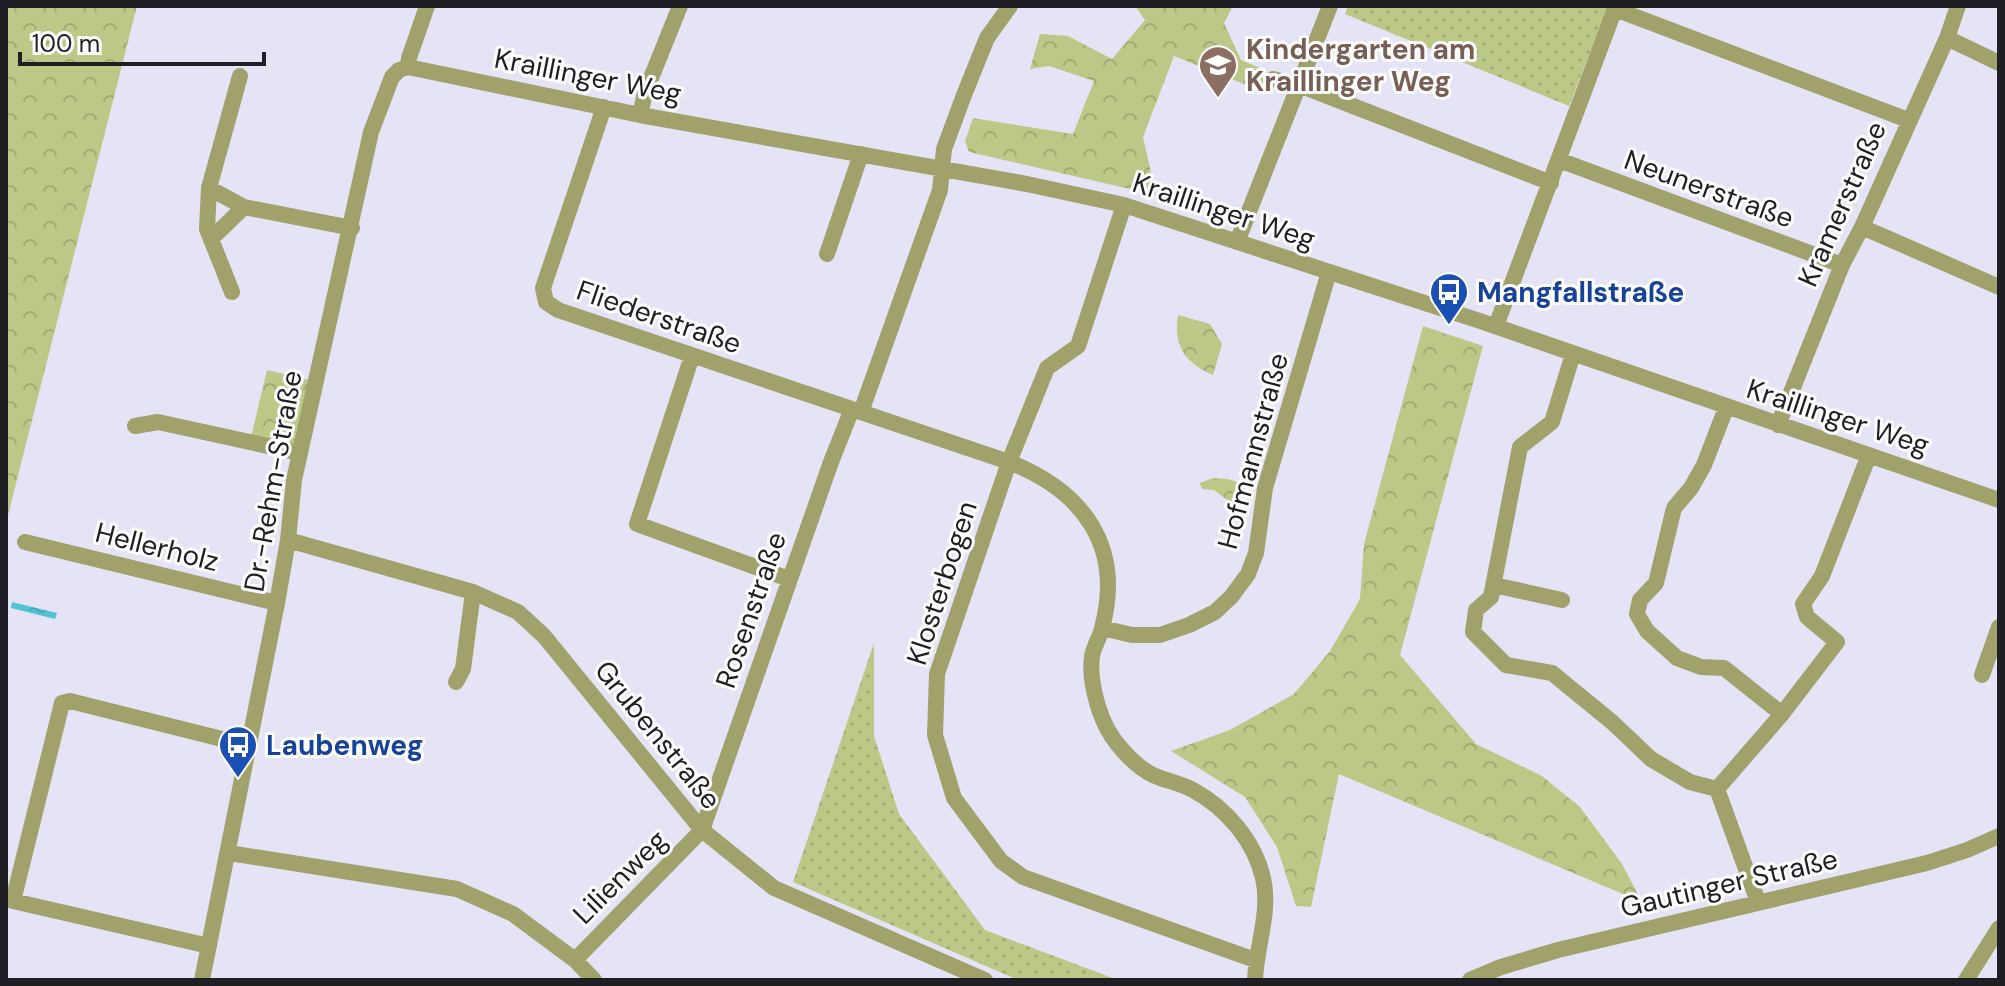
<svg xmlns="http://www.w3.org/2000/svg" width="2005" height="986" viewBox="0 0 2005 986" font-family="'DM Sans',sans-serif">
  <defs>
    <pattern id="grass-dots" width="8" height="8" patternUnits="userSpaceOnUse" patternTransform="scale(2)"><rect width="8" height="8" fill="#bcc886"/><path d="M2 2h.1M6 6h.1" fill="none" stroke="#a1ab74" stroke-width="1.8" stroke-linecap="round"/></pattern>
    <pattern id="forest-crowns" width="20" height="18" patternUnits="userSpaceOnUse" patternTransform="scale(2)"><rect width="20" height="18" fill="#bcc886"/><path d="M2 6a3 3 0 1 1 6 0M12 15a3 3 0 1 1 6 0" fill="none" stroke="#a1ab74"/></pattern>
    <pattern id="water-ripples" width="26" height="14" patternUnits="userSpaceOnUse" patternTransform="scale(2)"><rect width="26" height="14" fill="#52c2d5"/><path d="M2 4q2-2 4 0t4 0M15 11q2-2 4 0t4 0" fill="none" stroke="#47a6b7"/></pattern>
  </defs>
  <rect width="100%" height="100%" fill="#e5e3f6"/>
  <!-- grass -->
  <path fill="url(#grass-dots)" d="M1348 6H1608L1569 106 1345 14Z
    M874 643V736L899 814 985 930 1118 980H1018L793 882Z"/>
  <!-- forest -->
  <path fill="url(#forest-crowns)" d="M6 6H137L6 523Z
    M1135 6H1233L1224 23 1241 60 1267 71 1261 91 1174 56 1143 137 1156 195 969 152 965 141 973 118 1073 134 1094 81 1049 66 1030 69 1040 34 1068 36 1112 59 1145 20Z
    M1178 315 1210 324 1222 344 1213 375C1185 363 1173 346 1178 315Z
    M1423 326 1483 346 1400 655 1476 744 1542 776 1580 807 1622 864 1642 902 1339 774 1311 907 1296 906 1277 847 1245 797 1171 751 1230 730 1294 694 1330 651 1360 599 1364 544Z
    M267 370 313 381 296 448 251 437Z
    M1213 478 1228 479 1245 485 1238 508 1214 490 1202 489 1200 483Z"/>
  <!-- water -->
  <path fill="url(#water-ripples)" d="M12 602 57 613 55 619 11 608Z"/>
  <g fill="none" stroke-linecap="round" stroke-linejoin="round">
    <!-- minor -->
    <path stroke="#a1a26b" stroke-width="16" d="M1615 9 1908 120
      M1947 38 1999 63
      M408 67 640 115 1027 184 1124 205 1480 321 1999 500
      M408 67 409 58 427 6
      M240 76 209 188 244 207 352 228
      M1273 79 1299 85 1551 183
      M604 107 543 288 546 302 558 310 1009 462C1083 491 1124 546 1102 628 1100 638 1093 647 1092 657 1089 676 1096 704 1104 722 1112 741 1134 766 1153 775 1166 781 1181 783 1193 790 1226 808 1254 840 1263 878 1271 911 1256 947 1255 980
      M640 115 645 93 680 6
      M1559 160 1842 265
      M209 188 207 229 232 292
      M1124 205 1078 346 1047 368 1009 462 937 674 935 735 954 798 1001 861 1023 877 1255 960
      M1862 227 1999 287
      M211 239 244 207
      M1237 242 1330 6
      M827 254 861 154
      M1496 326 1616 6
      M1573 354 1552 422 1520 447 1491 597 1476 610 1473 632 1506 665 1552 673 1612 722 1651 759 1690 782 1717 789
      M692 356 637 524 789 579
      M1726 408 1704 465 1691 488 1674 508 1656 583 1640 600 1637 614 1647 631 1677 658 1701 667 1724 668 1782 714
      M861 412 940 190 944 149 964 95 987 38 1010 6
      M1778 425 1842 265 1862 227 1947 38 1958 6
      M135 426 158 422 300 453
      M288 540 473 592 518 612 544 636 702 830 774 888 985 980
      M25 542 277 603
      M1494 585 1562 600
      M1102 628 1132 635H1160L1189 625 1215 612 1231 597 1248 574 1256 553 1265 488 1329 272
      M1982 675 1999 627
      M456 682 463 669 473 592
      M229 853 457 889 513 914 575 960 594 980
      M1758 902 1717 789 1782 714 1837 642 1807 617 1803 604 1822 576 1869 455
      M209 946 13 901 62 703 70 701 250 746
      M575 960 702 830 831 462 852 409
      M202 980 277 603 288 540 294 480 371 132 392 77 399 70 408 67
      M1470 980 1501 967 1558 950 1927 863 1967 850 1999 836
      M1966 980 1999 928"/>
  </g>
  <!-- icons -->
  <defs>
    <g id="school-pin" transform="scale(2)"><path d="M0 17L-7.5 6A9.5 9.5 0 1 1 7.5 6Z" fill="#8d6e63" stroke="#fff"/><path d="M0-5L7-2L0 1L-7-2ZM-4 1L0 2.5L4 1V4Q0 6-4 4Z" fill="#fff"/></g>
    <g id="bus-pin" transform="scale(2)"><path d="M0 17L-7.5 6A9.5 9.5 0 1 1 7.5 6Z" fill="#1a4fb4" stroke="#fff"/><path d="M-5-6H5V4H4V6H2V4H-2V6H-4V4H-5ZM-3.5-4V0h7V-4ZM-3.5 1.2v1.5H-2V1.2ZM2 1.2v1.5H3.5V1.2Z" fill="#fff"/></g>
  </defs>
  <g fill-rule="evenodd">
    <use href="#school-pin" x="1218" y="65"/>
    <use href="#bus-pin" x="1449" y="292"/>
    <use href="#bus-pin" x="238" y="745"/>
  </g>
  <g text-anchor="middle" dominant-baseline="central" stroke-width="6" stroke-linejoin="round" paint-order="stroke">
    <!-- education labels -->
    <g font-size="28" font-weight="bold" fill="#785e54" stroke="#fff" text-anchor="start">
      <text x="1246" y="49">Kindergarten am<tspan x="1246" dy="32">Kraillinger Weg</tspan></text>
    </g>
    <!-- street labels -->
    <g font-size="28" fill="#1f1e25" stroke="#fff">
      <text transform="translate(588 76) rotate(11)">Kraillinger Weg</text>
      <text transform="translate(1709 189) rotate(20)">Neunerstraße</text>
      <text transform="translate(1842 204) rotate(-66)">Kramerstraße</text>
      <text transform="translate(1224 211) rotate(18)">Kraillinger Weg</text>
      <text transform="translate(659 317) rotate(19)">Fliederstraße</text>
      <text transform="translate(1838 417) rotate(18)">Kraillinger Weg</text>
      <text transform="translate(1253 451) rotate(-75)">Hofmannstraße</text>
      <text transform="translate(273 481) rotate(-80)">Dr.-Rehm-Straße</text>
      <text transform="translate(157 547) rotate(14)">Hellerholz</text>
      <text transform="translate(942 583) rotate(-72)">Klosterbogen</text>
      <text transform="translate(751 610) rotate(-71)">Rosenstraße</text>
      <text transform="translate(658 735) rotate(51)">Grubenstraße</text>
      <text transform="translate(620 877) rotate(-45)">Lilienweg</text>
      <text transform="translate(1729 883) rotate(-13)">Gautinger Straße</text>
    </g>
    <!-- transit labels -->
    <g font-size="28" font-weight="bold" fill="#164399" stroke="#fff" text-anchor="start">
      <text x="1477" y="292">Mangfallstraße</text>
      <text x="266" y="745">Laubenweg</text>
    </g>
  </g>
  <!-- border -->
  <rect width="2005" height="986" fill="none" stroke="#1f1e25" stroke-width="16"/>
  <!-- scale -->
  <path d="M20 52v12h244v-12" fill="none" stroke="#1f1e25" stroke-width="4"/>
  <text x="32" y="52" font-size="24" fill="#1f1e25" stroke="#ffffff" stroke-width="6" paint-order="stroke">100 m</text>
</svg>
